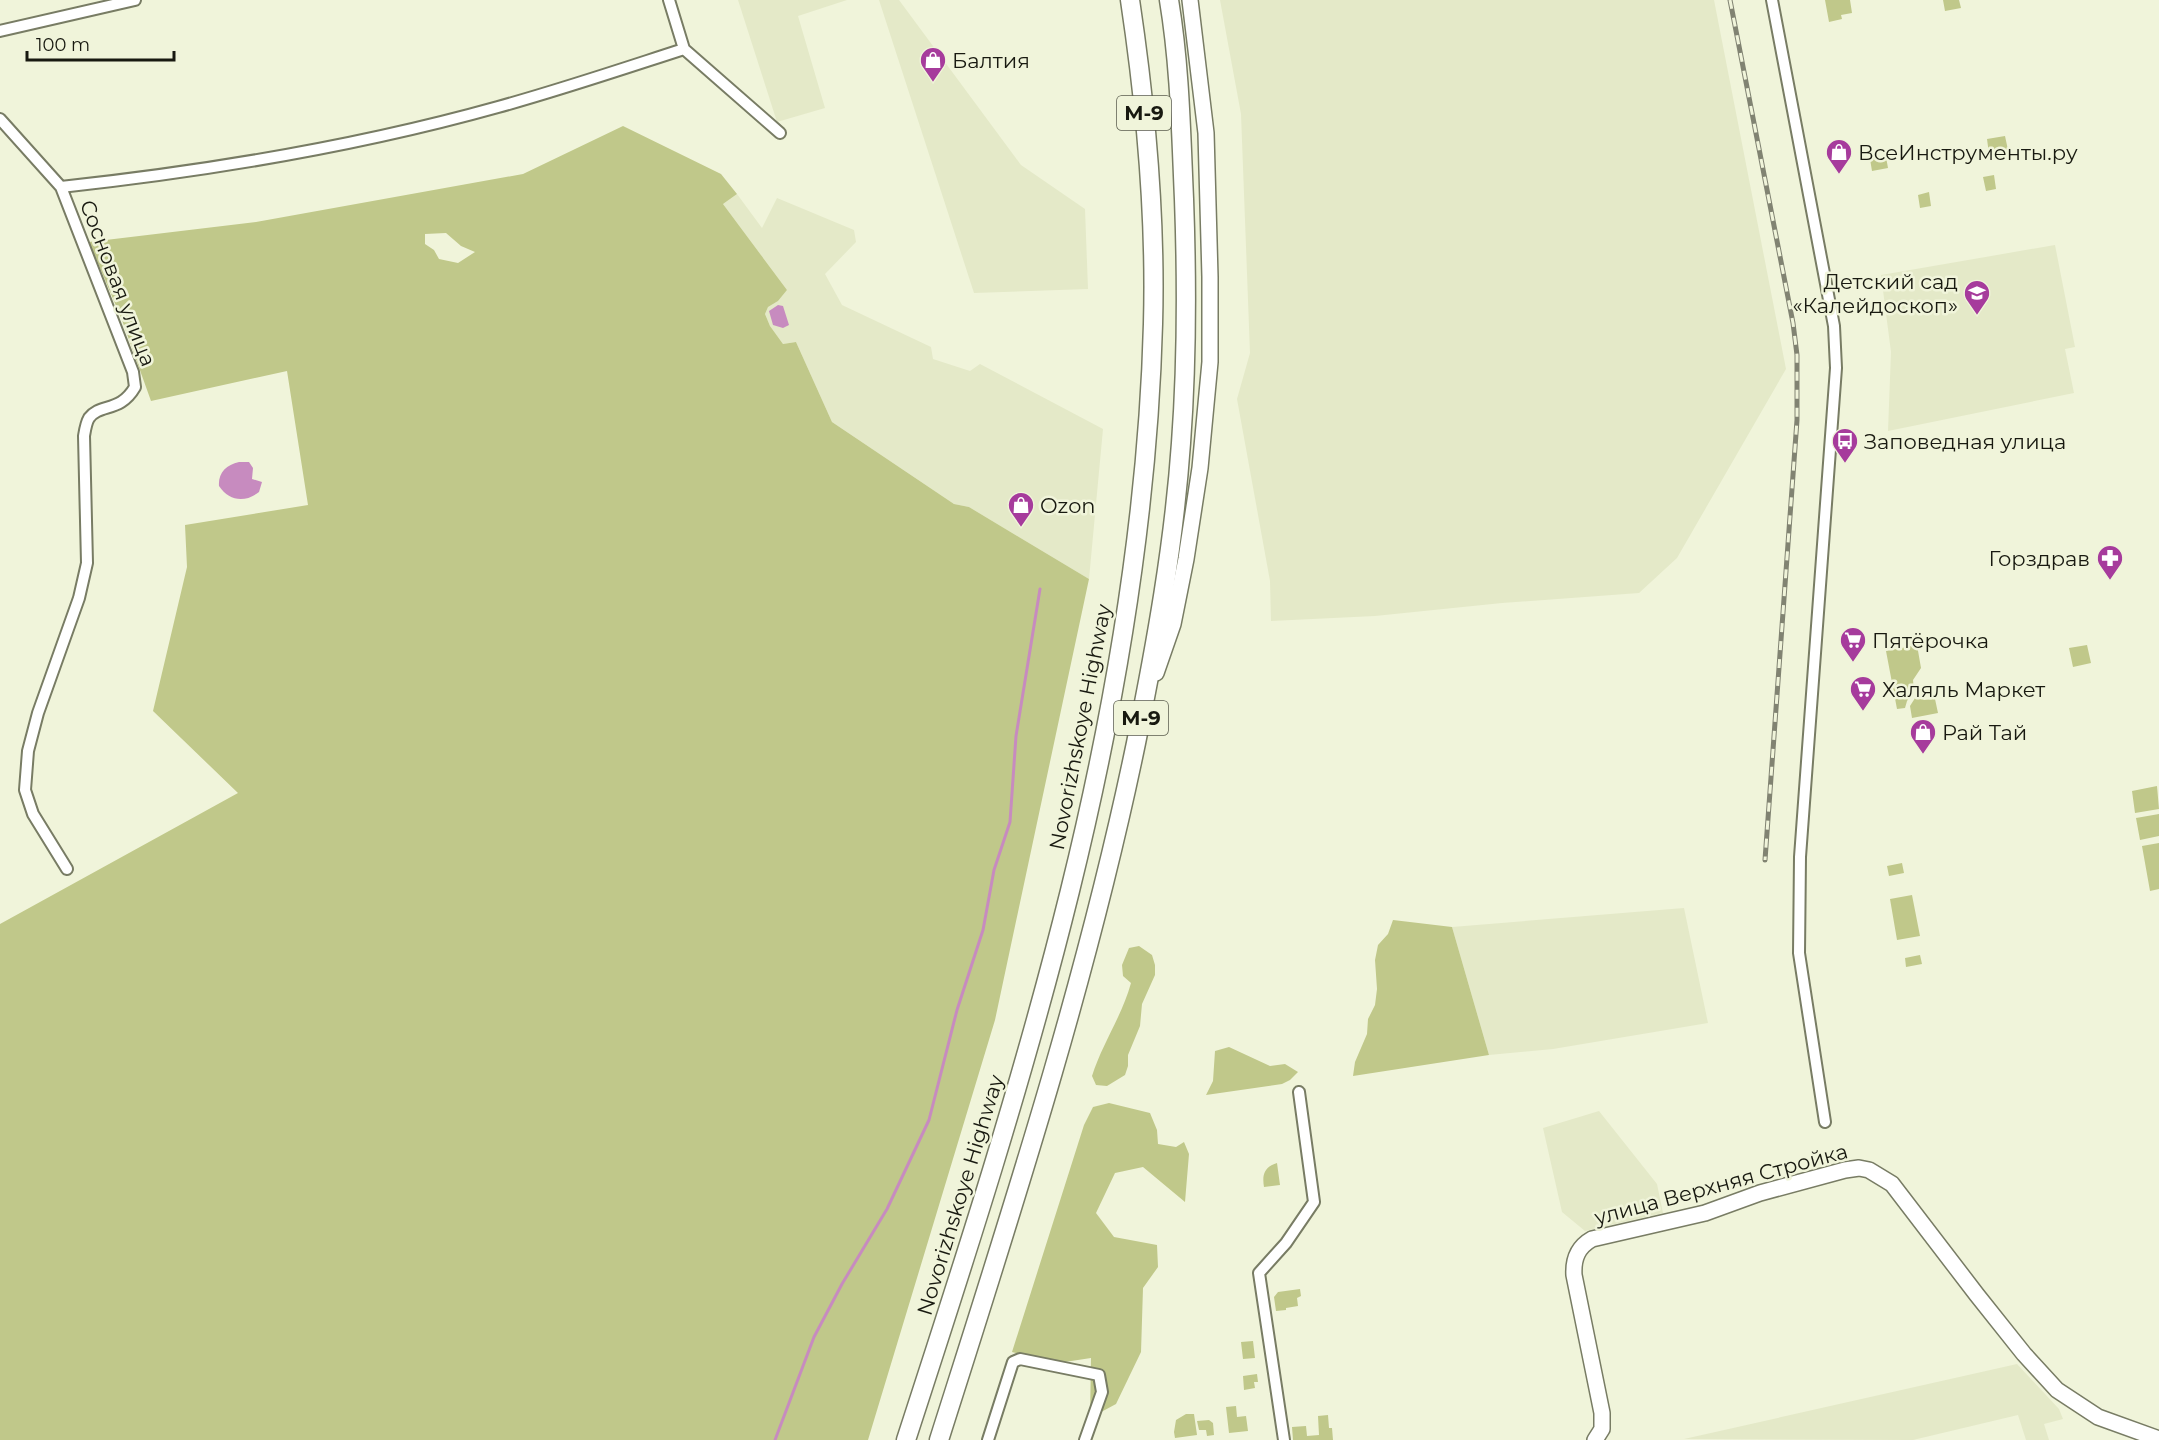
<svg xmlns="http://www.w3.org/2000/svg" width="2159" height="1440" viewBox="0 0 2159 1440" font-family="Montserrat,sans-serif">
  <rect width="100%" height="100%" fill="#f0f4da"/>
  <!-- built -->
  <path fill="#e4e9c8" d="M738 0H847L798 16 825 108 777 122Z
    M879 0H899L1021 165 1085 209 1088 289 974 293Z
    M1220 0H1714L1786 369 1677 558 1639 593 1502 603 1375 616 1271 621 1270 581 1237 399 1250 353 1241 114Z
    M737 194 762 228 777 198 854 230 856 242 825 274 842 305 931 347 933 359 970 371 980 364 1103 429 1089 579 969 507 954 504 832 422 796 342 783 344 770 326 765 314 768 307 778 301 787 290 723 204Z
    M2055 245 2075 347 2065 349 2074 393 1888 431 1891 352 1881 275Z
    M1684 908 1708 1023 1553 1049 1489 1055 1452 927Z
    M1599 1111 1657 1184 1663 1213 1585 1231 1562 1212 1543 1128Z
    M2017 1364 2059 1409 2063 1419 2044 1424 2049 1440H2026L2018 1415 1913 1440 1684 1439Z"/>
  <!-- green -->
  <path fill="#c0c88a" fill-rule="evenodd" d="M1825 0H1850L1852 13 1841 15 1842 19 1829 22Z
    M1943 0H1959L1961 8 1945 11Z
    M623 126 721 174 737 194 723 204 787 290 778 301 768 307 765 314 770 326 783 344 796 342 832 422 954 504 969 507 1089 579 995 1020 868 1440H0V924L238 793 153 711 187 567 185 525 308 505 287 371 151 401 122 320 89 242 256 222 523 174ZM446 233 461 246 475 252 458 263 439 259 434 250 425 244V234Z
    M2005 136 2008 150 1989 154 1987 139Z
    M1886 157 1888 168 1872 171 1870 159Z
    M1994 175 1996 189 1986 191 1983 177Z
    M1929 192 1931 206 1920 208 1918 195Z
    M1917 645 1921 668 1913 680 1914 691 1907 701 1905 708 1897 709 1886 651Z
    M2087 645 2091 663 2073 667 2069 648Z
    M1917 695 1924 700 1935 699 1938 713 1912 718 1910 706Z
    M2157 786 2159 809 2135 813 2132 791Z
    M2159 814V836L2140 840 2136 818Z
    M2159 843V889L2150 891 2142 846Z
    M1902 863 1904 873 1889 876 1887 866Z
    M1912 895 1920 936 1897 940 1890 899Z
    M1393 920 1452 927 1489 1055 1353 1076 1355 1062 1367 1034 1368 1019 1375 1005 1377 989 1375 960 1378 945 1388 934Z
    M1139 946 1152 955 1155 965V975L1142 1004 1140 1026 1128 1055V1066L1125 1075 1107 1086 1096 1085 1092 1076C1102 1044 1122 1016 1131 983L1123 976 1122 965 1129 948Z
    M1920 955 1922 964 1906 967 1905 958Z
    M1229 1047 1270 1066 1285 1064 1298 1072 1290 1080 1282 1084 1206 1095 1213 1081 1215 1051Z
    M1109 1103 1150 1113 1157 1130 1158 1144 1176 1147 1184 1142 1189 1154 1185 1202 1143 1167 1115 1173 1096 1213 1114 1237 1157 1245 1158 1267 1143 1288 1141 1352 1116 1404 1090 1418 1091 1358 1058 1363 1012 1352 1084 1125 1093 1107Z
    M1277 1163 1280 1185 1264 1187C1262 1175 1264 1167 1277 1163Z
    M1300 1289 1301 1296 1297 1298 1298 1306 1286 1308V1310L1276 1311 1274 1297 1278 1292Z
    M1253 1341 1255 1358 1243 1359 1241 1342Z
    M1257 1374 1258 1382H1254L1255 1388 1244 1390 1243 1376Z
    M1236 1406 1237 1417 1246 1416 1248 1431 1229 1433 1226 1407Z
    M1186 1414H1194L1197 1435 1175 1438 1174 1432 1176 1420Z
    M1328 1415 1329 1428H1332L1333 1440H1293L1292 1427 1306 1426 1307 1436 1319 1435 1318 1416Z
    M1209 1420 1213 1423 1214 1435 1207 1436 1206 1430H1199L1197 1421Z"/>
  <!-- water -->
  <path fill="#c78bbf" d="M778 305 783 306 789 325 783 328 773 325 769 311Z
    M239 462H249L253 468 252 479 262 482 259 492C245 503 229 501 219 486 218 473 226 465 239 462Z"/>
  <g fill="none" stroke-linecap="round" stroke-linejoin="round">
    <!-- stream -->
    <path stroke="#c78bbf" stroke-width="3" d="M775 1440 814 1337 842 1284 887 1209 929 1120 957 1010 983 930 994 870 1010 822 1016 736 1040 589"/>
    <!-- street casing -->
    <g stroke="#787c64" stroke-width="14">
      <path id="street" d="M669 0 684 49
        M1772 0 1834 326 1836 368 1800 857 1799 953 1825 1122
        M0 31 135 0
        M0 119 61 187 133 372 135 387C120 413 100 403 89 418 86 423 85 430 84 436L87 563 79 598 38 713 28 751 25 790 33 814 67 869
        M61 187C208 171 355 147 498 107 560 90 622 69 684 49L780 133
        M988 1440 1013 1362 1020 1359 1099 1375 1102 1392 1085 1440
        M1284 1440 1259 1273 1286 1243 1314 1202 1299 1092"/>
    </g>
    <!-- secondary casing -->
    <g stroke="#787c64" stroke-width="18">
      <path id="secondary" d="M1156 673 1173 624 1186 559 1200 468 1210 362V277L1206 133 1190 0
        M1595 1440 1602 1429V1413L1574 1275C1573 1258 1578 1247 1592 1239L1705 1213 1760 1193 1845 1170 1859 1168 1869 1170 1892 1184 1977 1295 2024 1354 2057 1390 2098 1417 2159 1439"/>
    </g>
    <!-- highway casing -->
    <g stroke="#787c64" stroke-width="21">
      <path id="highway" d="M906 1440C1024 1078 1143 709 1153 324 1156 216 1146 107 1130 0
        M939 1440C1012 1210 1087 980 1136 743 1156 644 1174 544 1181 443 1187 362 1187 281 1184 199 1181 133 1180 66 1169 0"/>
    </g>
    <!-- street -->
    <use href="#street" stroke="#fff" stroke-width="10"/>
    <!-- secondary -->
    <use href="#secondary" stroke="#fff" stroke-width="15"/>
    <!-- highway -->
    <use href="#highway" stroke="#fff" stroke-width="18"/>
    <!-- rail casing -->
    <g stroke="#818372" stroke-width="5">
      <path id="rail" d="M1730 0 1793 323 1797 355V420L1765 860"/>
    </g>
    <!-- rail -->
    <use href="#rail" stroke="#f0f4da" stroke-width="3" stroke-dasharray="9" stroke-linecap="butt"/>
  </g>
  <!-- icons -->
  <defs>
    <g id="shop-pin" transform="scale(1.35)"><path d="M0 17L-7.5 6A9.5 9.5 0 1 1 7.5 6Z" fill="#a63b9c" stroke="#f0f4da"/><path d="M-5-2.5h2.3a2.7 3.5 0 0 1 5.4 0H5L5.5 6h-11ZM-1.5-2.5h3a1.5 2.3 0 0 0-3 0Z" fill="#fff"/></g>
    <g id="school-pin" transform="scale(1.35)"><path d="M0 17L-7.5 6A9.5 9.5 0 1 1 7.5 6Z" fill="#a63b9c" stroke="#f0f4da"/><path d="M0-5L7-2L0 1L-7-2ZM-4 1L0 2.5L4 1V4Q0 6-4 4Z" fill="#fff"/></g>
    <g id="bus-pin" transform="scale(1.35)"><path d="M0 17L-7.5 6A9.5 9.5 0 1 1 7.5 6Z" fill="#a63b9c" stroke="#f0f4da"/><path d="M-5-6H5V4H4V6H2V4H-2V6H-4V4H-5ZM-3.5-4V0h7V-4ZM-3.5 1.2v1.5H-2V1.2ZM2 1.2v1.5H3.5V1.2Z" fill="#fff"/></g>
    <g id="pharmacy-pin" transform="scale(1.35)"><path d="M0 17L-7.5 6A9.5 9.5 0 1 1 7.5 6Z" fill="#a63b9c" stroke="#f0f4da"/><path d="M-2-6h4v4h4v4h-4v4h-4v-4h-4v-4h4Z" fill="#fff"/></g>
    <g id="supermarket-pin" transform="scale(1.35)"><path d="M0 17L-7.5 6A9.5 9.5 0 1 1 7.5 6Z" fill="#a63b9c" stroke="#f0f4da"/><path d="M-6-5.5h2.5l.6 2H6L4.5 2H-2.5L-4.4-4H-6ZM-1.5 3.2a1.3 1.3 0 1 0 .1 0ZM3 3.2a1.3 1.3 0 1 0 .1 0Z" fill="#fff"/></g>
  </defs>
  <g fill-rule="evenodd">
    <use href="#shop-pin" x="933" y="60"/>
    <use href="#shop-pin" x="1839" y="152"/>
    <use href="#school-pin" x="1977" y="293"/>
    <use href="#bus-pin" x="1845" y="441"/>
    <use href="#shop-pin" x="1021" y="505"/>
    <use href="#pharmacy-pin" x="2110" y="558"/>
    <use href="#supermarket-pin" x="1853" y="640"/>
    <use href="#supermarket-pin" x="1863" y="689"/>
    <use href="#shop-pin" x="1923" y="732"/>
  </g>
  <g text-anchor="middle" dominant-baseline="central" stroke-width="5" stroke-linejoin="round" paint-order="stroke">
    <!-- shield labels -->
    <g fill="#f0f4da" stroke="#595b4d" stroke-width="1.5">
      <rect x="1117" y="96" width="54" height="34" rx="4.5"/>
      <rect x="1114" y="701" width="54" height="34" rx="4.5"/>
    </g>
    <g font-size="20" font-weight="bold" fill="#181910">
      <text x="1144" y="113">М-9</text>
      <text x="1141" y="718">М-9</text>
    </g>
    <!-- poi labels -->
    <g font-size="21" fill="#181910" stroke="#f0f4da" text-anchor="start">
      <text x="952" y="60">Балтия</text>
      <text x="1858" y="152">ВсеИнструменты.ру</text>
      <text x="1958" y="281" text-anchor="end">Детский сад<tspan x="1958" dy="24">«Калейдоскоп»</tspan></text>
      <text x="1864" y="441">Заповедная улица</text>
      <text x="1040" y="505">Ozon</text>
      <text x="2090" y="558" text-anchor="end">Горздрав</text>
      <text x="1872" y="640">Пятёрочка</text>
      <text x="1882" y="689">Халяль Маркет</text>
      <text x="1942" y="732">Рай Тай</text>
    </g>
    <!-- street labels -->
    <g font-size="21" fill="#181910" stroke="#f0f4da">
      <text transform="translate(118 283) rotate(69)">Сосновая улица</text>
      <text transform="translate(1080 727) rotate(-79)">Novorizhskoye Highway</text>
      <text transform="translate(1721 1184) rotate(-15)">улица Верхняя Стройка</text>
      <text transform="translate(960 1195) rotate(-73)">Novorizhskoye Highway</text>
    </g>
  </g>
  <!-- scale -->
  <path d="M27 51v9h147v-9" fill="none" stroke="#181910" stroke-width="3"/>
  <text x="36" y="51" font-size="18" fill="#181910" stroke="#f0f4da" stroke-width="4.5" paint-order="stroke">100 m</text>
</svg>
